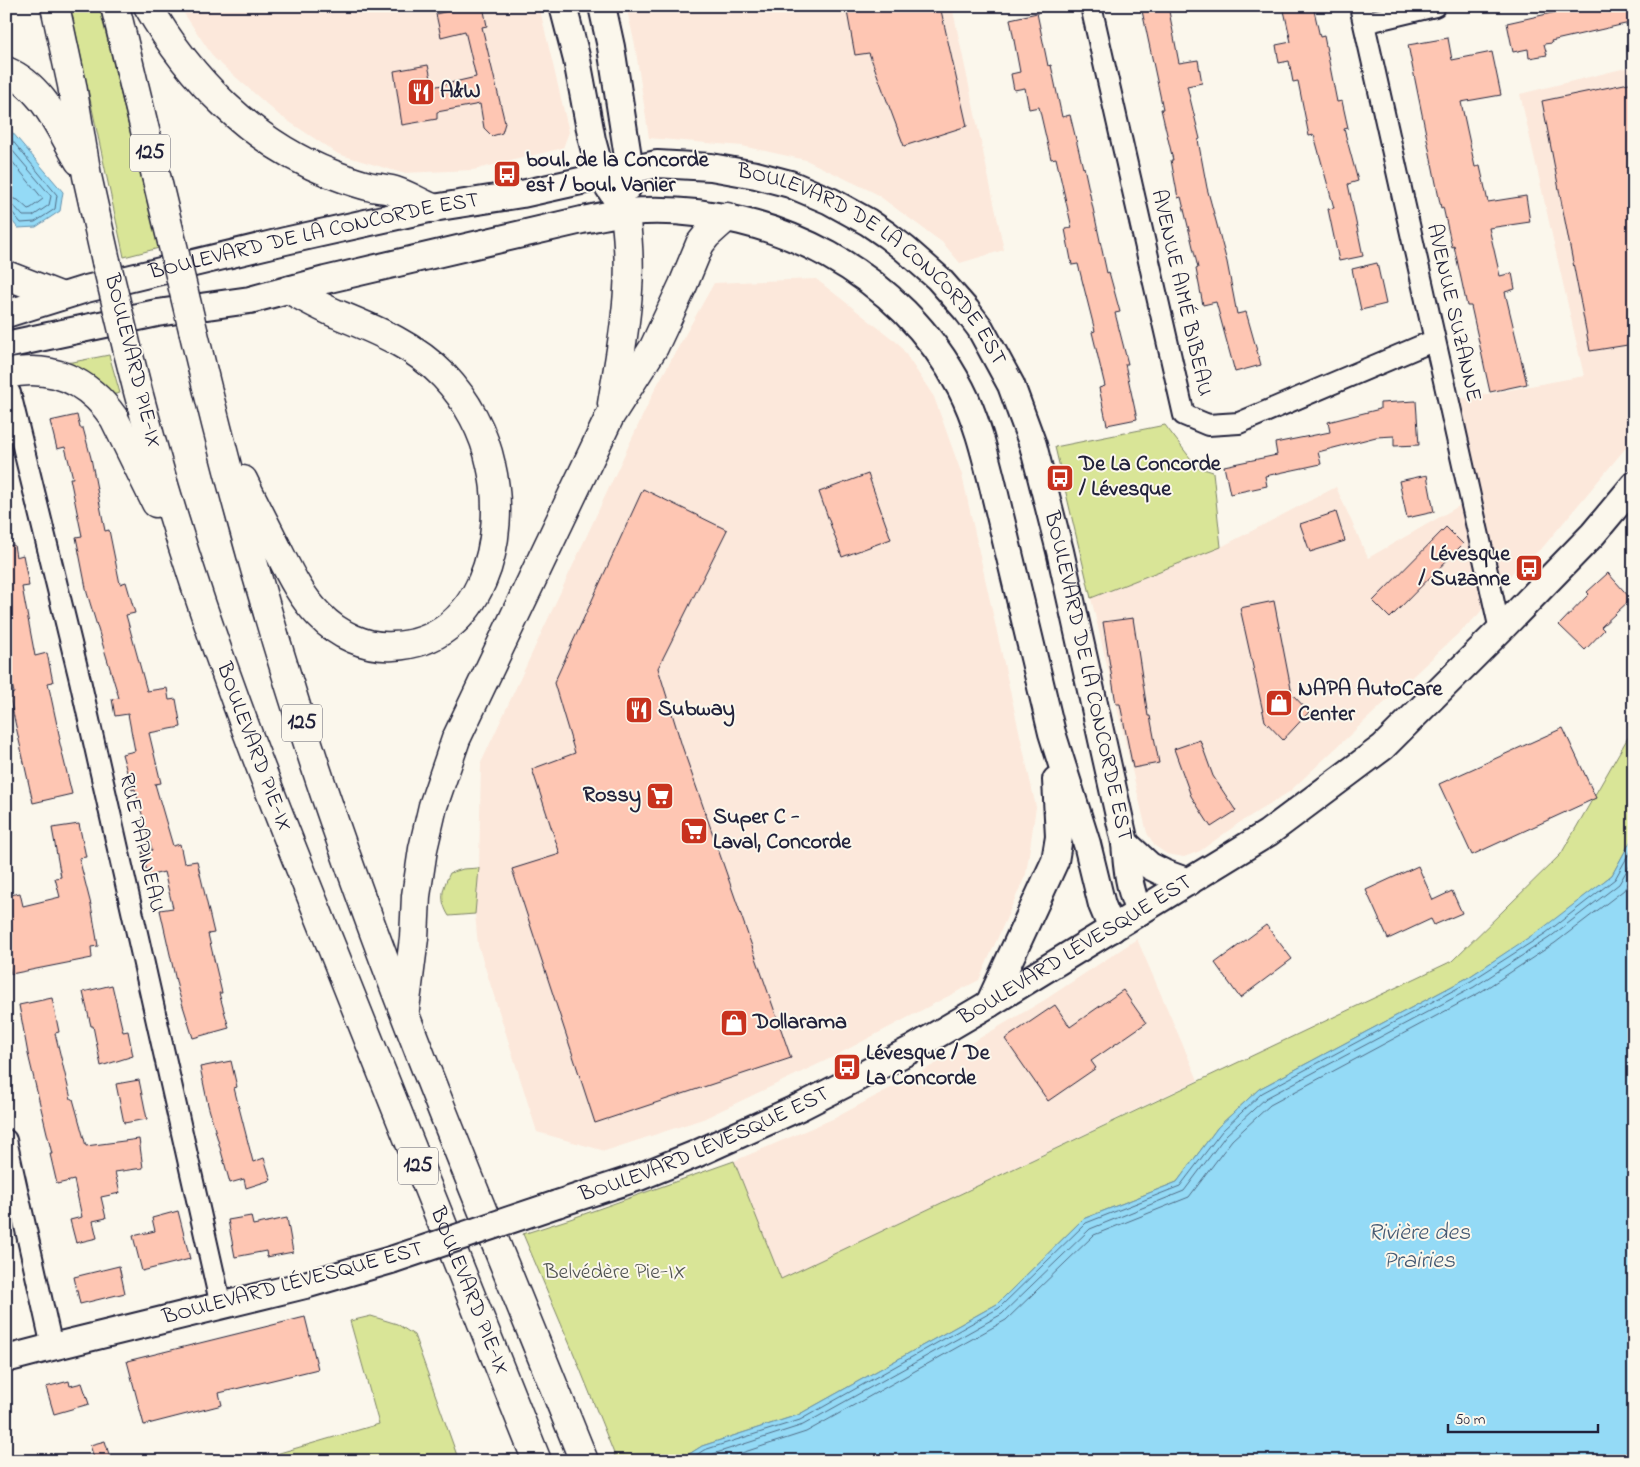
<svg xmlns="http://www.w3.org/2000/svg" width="1640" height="1467" viewBox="0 0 1640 1467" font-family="'Indie Flower',sans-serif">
  <rect width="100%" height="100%" fill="#fbf7ec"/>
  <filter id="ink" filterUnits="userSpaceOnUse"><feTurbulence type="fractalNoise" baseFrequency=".02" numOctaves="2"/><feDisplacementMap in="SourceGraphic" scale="10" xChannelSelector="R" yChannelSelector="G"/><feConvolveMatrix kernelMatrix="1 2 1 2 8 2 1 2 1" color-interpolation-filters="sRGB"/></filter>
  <g filter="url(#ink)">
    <!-- built -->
    <path fill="#fce8db" d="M179 6H539L569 132 563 148 473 170 402 173 338 154 279 115 214 58Z
      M626 6H952L1004 250 960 263 943 243 875 193 806 160 742 146 649 138 635 45Z
      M1634 66V438L1543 547 1514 571 1477 616 1289 792 1239 823 1200 851 1184 857 1167 854 1155 846 1147 833 1091 598 1221 547 1336 487 1368 558 1480 494 1449 401 1584 376 1520 94Z
      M816 279 899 344 934 397 962 475 1036 807 1026 874 979 980 831 1058 703 1119 605 1151 537 1132 478 945 475 914 479 868 481 763 655 389 714 283Z
      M1137 939 1198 1080 781 1279 734 1161 835 1118 937 1063 1043 1001Z"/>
    <!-- green -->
    <path fill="#d9e597" stroke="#7e8469" d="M70 6H99L159 248 124 257Z
      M109 355 120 393 108 396 60 363 73 362Z
      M1165 425 1197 467 1213 472 1221 547 1091 598 1055 447Z
      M1634 727V835L1612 875 1543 929 1469 977 1259 1089 1218 1127 1177 1182 1083 1219 997 1304 798 1415 702 1446 678 1461H617L576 1359 523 1234 570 1219 734 1161 781 1279 1452 961 1561 854Z
      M479 868 475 914 449 916C439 900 442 889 450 873L463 869Z
      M371 1316 397 1324 414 1335 459 1461H252L379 1424 350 1321Z"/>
    <!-- water -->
    <path fill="#94daf6" stroke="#6690ab" d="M6 125 63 192 60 211 36 227 18 228 6 214Z
      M1634 835V1461H678L702 1446 798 1415 997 1304 1083 1219 1177 1182 1218 1127 1259 1089 1469 977 1543 928 1612 875Z"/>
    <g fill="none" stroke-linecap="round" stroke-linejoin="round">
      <!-- shore -->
      <path stroke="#506c86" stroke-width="1" d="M6 133 57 195 55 209 35 222 21 223 12 212 6 211
        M6 143 51 196 49 205 33 216H23L15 207 6 205
        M6 154 43 199 31 208 28 209 18 200 6 197
        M687 1461 704 1450 800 1420 999 1308 1086 1223 1180 1186 1222 1131 1262 1093 1471 981 1546 933 1615 879 1634 845
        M699 1461 707 1456 803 1425 1002 1314 1090 1229 1184 1191 1226 1135 1266 1098 1474 987 1549 938 1619 884 1634 858
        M717 1461 806 1432 1006 1320 1094 1235 1189 1197 1232 1140 1270 1105 1479 993 1555 943 1624 890 1634 874"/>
    </g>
    <!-- building -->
    <path fill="#fec6b3" stroke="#22223b" d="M468 6H483L487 26 482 27 505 123 502 133 492 136 484 128 480 104 437 112V119L402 125 394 71 428 65 433 87 476 77 465 31 441 37 436 14Z
      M846 6H940L967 126 904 146 869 53 855 55Z
      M1141 6H1168L1179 63 1198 60 1202 83 1187 86 1200 139 1198 140 1207 188 1227 262 1237 314 1246 312 1261 365 1235 372 1216 302 1203 305 1196 269 1198 268 1181 197 1178 198 1171 160H1173L1161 109H1163Z
      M1283 6H1313L1320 37 1324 36 1337 102 1342 101 1348 128 1344 129 1358 181 1348 184 1363 256 1339 261 1328 209 1334 208 1314 135 1309 136 1298 81 1293 82 1289 61 1279 63 1276 45 1291 42Z
      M1583 6H1634V22L1551 41 1552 43 1544 44 1547 55 1529 58 1528 49 1513 52 1507 23Z
      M1037 13 1048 66 1051 65 1062 117 1070 115 1083 168 1084 167 1107 273 1109 272 1120 312 1115 313 1128 364H1125L1137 419 1107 425 1099 388 1105 386 1092 332 1095 331 1078 264 1072 265 1065 229 1072 228 1056 158 1051 159 1039 107 1029 109 1025 88 1014 90 1011 74 1020 72 1010 19Z
      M1448 38 1452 60 1492 52 1501 95 1461 102 1475 167 1480 166 1488 202 1526 196 1530 222 1489 228 1500 276 1512 273 1515 289 1505 292 1527 384 1490 392 1471 306H1467L1454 246 1452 247 1443 207 1441 208 1408 45Z
      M1634 82V344L1590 351 1542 101Z
      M1377 263 1386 304 1361 310 1352 269Z
      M1416 401 1419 445 1394 446V436L1376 437 1318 452 1321 464 1265 476 1267 486 1230 494 1224 466 1277 455 1275 443 1330 432 1328 422 1380 409V403Z
      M77 415 80 428H83L91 458 105 531 109 530 120 584 126 582 135 613 126 615 147 691 167 688 169 700 176 699 181 727 149 733 161 783 155 784 173 846 180 844 184 863 197 861 214 933 208 934 222 993H219L229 1028 193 1038 178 990 160 910 173 908 164 872 148 876 142 852 152 850 135 789 132 790 122 754 135 751 128 714 115 716 112 699 119 698 87 593 76 537 82 536 70 478H73L65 447 57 449 50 421Z
      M868 474 891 539 842 557 819 492Z
      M1427 475 1434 512 1407 518 1399 481Z
      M643 489 727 530 658 668 682 746 791 1058 595 1123 512 869 560 854 532 769 575 753 554 683Z
      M1336 512 1345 541 1310 552 1300 524Z
      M1446 527 1463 544 1390 618 1373 601Z
      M14 545 16 557 23 555 29 586 22 587 35 656 47 653 53 682 48 683 60 739 59 740 72 794 33 803 9 695 14 693 6 658V546Z
      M1608 573 1631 599 1601 627 1604 630 1585 650 1559 625 1589 594 1587 592Z
      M1274 601 1292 694 1309 712 1283 740 1265 721 1240 608Z
      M1133 618 1148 716H1150L1159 763 1133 768 1120 704H1116L1103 622Z
      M1563 728 1596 798 1472 855 1439 784Z
      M1200 740 1213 776 1236 811 1211 827 1191 796 1174 749Z
      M79 824 86 857 79 858 91 905 98 946 91 947 92 958 11 974 6 952V896L20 893 23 906 60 897 55 878 61 877 52 828Z
      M1418 866 1433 900 1452 891 1462 913 1434 925 1431 919 1388 939 1366 890Z
      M1266 925 1292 959 1240 998 1215 963Z
      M112 985 123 1032 128 1031 133 1056 101 1066 93 1026H91L83 992Z
      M1123 990 1146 1023 1091 1061 1096 1068 1048 1101 1005 1039 1055 1005 1070 1027Z
      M52 998 59 1032 55 1033 71 1099H73L86 1146 139 1139 143 1168 115 1172 120 1193 101 1197 106 1218 93 1221 97 1238 76 1243 70 1220 82 1217 74 1180 57 1184 50 1154H52L28 1054 19 1005Z
      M231 1061 237 1087 234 1088 253 1162 264 1158 271 1180 246 1188 244 1179 230 1183 208 1105 200 1067Z
      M139 1080 147 1119 124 1123 116 1084Z
      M178 1211 190 1259 142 1271 133 1236 155 1231 152 1218Z
      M251 1216 253 1225 287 1218 293 1252 267 1257 266 1251 235 1257 228 1220Z
      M119 1266 125 1293 80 1304 74 1277Z
      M305 1317 318 1369 219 1393 222 1405 144 1425 127 1361Z
      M69 1381 70 1386 82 1383 89 1404 54 1414 46 1387Z
      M105 1441 111 1461H95L90 1445Z"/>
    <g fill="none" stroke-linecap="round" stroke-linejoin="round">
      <!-- minor casing -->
      <g stroke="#22223b" stroke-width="24">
        <path id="minor" d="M1091 6 1184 415 1208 425 1239 423 1435 340
          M1360 6 1500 630
          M1364 23 1435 6
          M10 393 80 680 221 1306
          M6 1140 52 1347"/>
      </g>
      <!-- tertiary casing -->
      <g stroke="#22223b" stroke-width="30">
        <g id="tertiary">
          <path d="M563 6 577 60 592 140 602 177 625 212"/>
          <path d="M602 6 611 47 630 170 628 187"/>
          <path id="s1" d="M6 314 86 289 285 241 433 208 522 194 657 164 711 167 756 175 790 184 830 201 868 222 887 235 905 249 938 278 967 311 980 328 1011 385 1033 445 1060 551 1125 843C1127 869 1129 888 1139 912"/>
          <path d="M6 345 157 313 250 300 325 280 582 220C603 216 624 211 645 211 774 207 901 273 961 389 976 418 984 450 992 482L1052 733 1087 844 1102 905 1112 929"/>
          <path d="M1125 843 1150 866 1164 873 1189 882"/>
          <path d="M989 1004 1055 861 1059 837 1056 780"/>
          <path id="s2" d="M557 1204 639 1177 696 1154 802 1106 853 1080 914 1048 989 1004 1268 833 1383 747 1500 630 1593 534 1634 485"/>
          <path d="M6 1359 52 1347 305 1285 391 1260"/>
        </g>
      </g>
      <!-- trunk casing -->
      <g stroke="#22223b" stroke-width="31">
        <g id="trunk">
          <path d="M55 6 72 85 87 176 106 261"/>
          <path d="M115 6 172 242"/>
          <path d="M148 6C190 80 253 143 332 174 345 179 359 184 372 187 380 188 388 189 395 191 408 195 420 203 433 208"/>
          <path d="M6 71C44 87 59 128 79 161"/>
          <path d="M6 275 60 296"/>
          <path d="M194 334C231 490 274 644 325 795 402 1021 495 1240 584 1461"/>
          <path id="s3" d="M128 352C157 470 193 585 235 699 266 784 300 869 334 953 401 1123 469 1292 537 1461"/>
          <path d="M6 374C51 364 88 380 114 418L156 503"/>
          <path d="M612 404C618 366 626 328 628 290 630 264 628 238 625 212"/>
          <path d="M243 480C254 503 266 525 277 548 289 572 300 596 319 615 338 635 366 648 393 646 483 642 508 537 491 465 484 432 467 400 444 376 414 345 376 330 337 314 321 307 305 298 290 290"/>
          <path d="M405 1009 414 938 416 896 423 849 433 806 456 739 610 416 654 347 683 285 700 244 707 235 727 217"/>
        </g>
      </g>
      <!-- minor -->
      <use href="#minor" stroke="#fbf7ec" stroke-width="20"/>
      <!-- tertiary -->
      <use href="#tertiary" stroke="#fbf7ec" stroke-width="26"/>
      <!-- trunk -->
      <use href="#trunk" stroke="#fbf7ec" stroke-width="28"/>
      <!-- tertiary-bridge casing -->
      <g stroke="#22223b" stroke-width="30" stroke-linecap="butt">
        <path id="tertiary-bridge" d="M391 1260 557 1204"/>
      </g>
      <!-- trunk-bridge casing -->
      <g stroke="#22223b" stroke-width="31" stroke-linecap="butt">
        <path id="trunk-bridge" d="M172 242 194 334
          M106 261 128 352"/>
      </g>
      <!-- tertiary-bridge -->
      <use href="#tertiary-bridge" stroke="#fbf7ec" stroke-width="26"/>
      <!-- trunk-bridge -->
      <use href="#trunk-bridge" stroke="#fbf7ec" stroke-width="28"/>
    </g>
  </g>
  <!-- icons -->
  <defs>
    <g id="restaurant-square" transform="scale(1.4375)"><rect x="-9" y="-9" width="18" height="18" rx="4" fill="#c8321e" stroke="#fbf7ec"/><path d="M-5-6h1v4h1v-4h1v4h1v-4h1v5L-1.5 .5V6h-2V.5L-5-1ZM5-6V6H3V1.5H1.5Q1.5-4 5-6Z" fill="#fff"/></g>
    <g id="bus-square" transform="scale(1.4375)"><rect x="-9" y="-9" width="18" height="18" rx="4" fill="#c8321e" stroke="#fbf7ec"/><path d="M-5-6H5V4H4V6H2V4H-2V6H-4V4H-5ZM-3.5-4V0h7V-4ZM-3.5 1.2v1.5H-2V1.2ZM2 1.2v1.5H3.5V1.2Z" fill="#fff"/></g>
    <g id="shop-square" transform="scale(1.4375)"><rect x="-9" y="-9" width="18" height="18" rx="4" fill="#c8321e" stroke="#fbf7ec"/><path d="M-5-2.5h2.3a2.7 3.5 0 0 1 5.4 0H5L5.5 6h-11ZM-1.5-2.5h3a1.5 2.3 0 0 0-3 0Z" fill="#fff"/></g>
    <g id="supermarket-square" transform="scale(1.4375)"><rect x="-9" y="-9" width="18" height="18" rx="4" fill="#c8321e" stroke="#fbf7ec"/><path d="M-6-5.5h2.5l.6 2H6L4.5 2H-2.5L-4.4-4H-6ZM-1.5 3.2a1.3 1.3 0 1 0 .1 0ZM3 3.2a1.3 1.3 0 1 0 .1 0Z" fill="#fff"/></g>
  </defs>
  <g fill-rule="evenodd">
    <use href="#restaurant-square" x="421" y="92"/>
    <use href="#bus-square" x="507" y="174"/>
    <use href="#bus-square" x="1060" y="478"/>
    <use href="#bus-square" x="1529" y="568"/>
    <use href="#shop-square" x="1279" y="703"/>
    <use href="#restaurant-square" x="639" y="710"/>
    <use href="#supermarket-square" x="660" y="796"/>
    <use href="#supermarket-square" x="694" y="831"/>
    <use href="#shop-square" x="734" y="1023"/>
    <use href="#bus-square" x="847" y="1067"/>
  </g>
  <g text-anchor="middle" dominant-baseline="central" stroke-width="4" stroke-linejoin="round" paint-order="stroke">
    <!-- shield labels -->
    <g fill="#fbf7ec" stroke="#636270" stroke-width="1">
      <rect x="130" y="134.5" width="40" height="37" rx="4"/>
      <rect x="282" y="704.5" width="40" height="37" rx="4"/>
      <rect x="398" y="1147.5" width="40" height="37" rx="4"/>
    </g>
    <g font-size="21" font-weight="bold" fill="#22223b">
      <text x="150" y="153">125</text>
      <text x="302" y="723">125</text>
      <text x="418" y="1166">125</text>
    </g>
    <!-- poi labels -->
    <g font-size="22" font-weight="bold" fill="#22223b" stroke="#fbf7ec" text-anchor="start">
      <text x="440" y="92">A&amp;W</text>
      <text x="526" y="161">boul. de la Concorde<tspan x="526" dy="25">est / boul. Vanier</tspan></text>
      <text x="1079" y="465">De La Concorde<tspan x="1079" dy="25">/ Lévesque</tspan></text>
      <text x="1510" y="555" text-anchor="end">Lévesque<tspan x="1510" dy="25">/ Suzanne</tspan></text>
      <text x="1298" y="690">NAPA AutoCare<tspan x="1298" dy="25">Center</tspan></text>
      <text x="658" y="710">Subway</text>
      <text x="641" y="796" text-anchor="end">Rossy</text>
      <text x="713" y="818">Super C -<tspan x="713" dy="25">Laval, Concorde</tspan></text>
      <text x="753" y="1023">Dollarama</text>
      <text x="866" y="1054">Lévesque / De<tspan x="866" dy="25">La Concorde</tspan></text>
    </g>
    <!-- street labels -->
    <g font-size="22" fill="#22223b" stroke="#fbf7ec">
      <text stroke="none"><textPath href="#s1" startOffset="318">BOULEVARD DE LA CONCORDE EST</textPath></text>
      <text stroke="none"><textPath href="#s1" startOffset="918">BOULEVARD DE LA CONCORDE EST</textPath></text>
      <text transform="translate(1181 293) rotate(77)">AVENUE AIMÉ BIBEAU</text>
      <text transform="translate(1453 313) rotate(77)">AVENUE SUZANNE</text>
      <text transform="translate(132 361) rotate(76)">BOULEVARD PIE-IX</text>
      <text stroke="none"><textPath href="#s1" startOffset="1412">BOULEVARD DE LA CONCORDE EST</textPath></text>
      <text stroke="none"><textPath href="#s3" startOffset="415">BOULEVARD PIE-IX</textPath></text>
      <text transform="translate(141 843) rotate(77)">RUE PAPINEAU</text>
      <text stroke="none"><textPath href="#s2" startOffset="579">BOULEVARD LÉVESQUE EST</textPath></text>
      <text stroke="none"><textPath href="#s2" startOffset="159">BOULEVARD LÉVESQUE EST</textPath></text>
      <text transform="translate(293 1284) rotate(-15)">BOULEVARD LÉVESQUE EST</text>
      <text stroke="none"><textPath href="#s3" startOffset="1000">BOULEVARD PIE-IX</textPath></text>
    </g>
    <!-- park labels -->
    <g font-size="22" fill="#505352" stroke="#fbf7ec">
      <text x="615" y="1273">Belvédère Pie-IX</text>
    </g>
    <!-- water labels -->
    <g font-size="24" font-style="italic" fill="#445973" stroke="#fbf7ec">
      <text x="1419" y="1233">Rivière des<tspan x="1419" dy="28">Prairies</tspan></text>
    </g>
  </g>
  <!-- margin -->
  <rect width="1640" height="1467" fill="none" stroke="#fbf7ec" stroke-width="25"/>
  <rect x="12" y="12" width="1615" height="1442" fill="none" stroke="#22223b" stroke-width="2" filter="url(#ink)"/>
  <!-- scale -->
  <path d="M1448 1424v8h150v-8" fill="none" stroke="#22223b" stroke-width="2.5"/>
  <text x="1455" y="1424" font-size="15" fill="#22223b" stroke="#fbf7ec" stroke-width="4" paint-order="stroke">50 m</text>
</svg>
